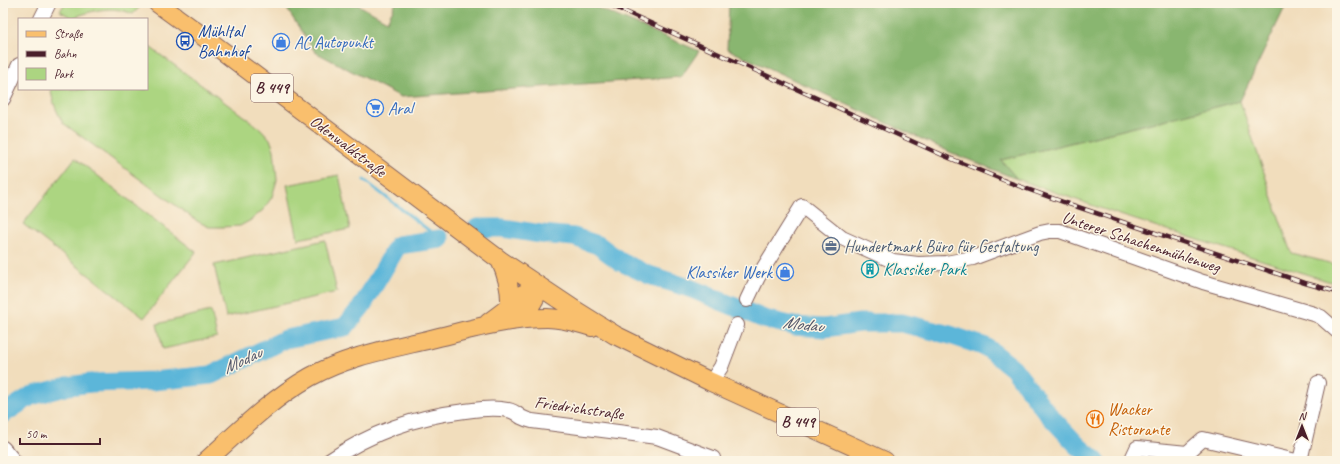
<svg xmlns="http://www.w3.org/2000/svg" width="1340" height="464" viewBox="0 0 1340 464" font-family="Caveat,sans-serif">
  <rect width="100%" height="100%" fill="#fcf5e5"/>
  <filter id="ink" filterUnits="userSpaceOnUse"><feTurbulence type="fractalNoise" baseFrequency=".025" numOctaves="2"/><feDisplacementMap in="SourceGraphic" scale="8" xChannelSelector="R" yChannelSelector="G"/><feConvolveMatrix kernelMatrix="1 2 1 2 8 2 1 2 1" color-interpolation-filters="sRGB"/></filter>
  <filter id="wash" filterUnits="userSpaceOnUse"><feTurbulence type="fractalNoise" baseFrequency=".012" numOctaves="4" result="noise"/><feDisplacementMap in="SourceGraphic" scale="16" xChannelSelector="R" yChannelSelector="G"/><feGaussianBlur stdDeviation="0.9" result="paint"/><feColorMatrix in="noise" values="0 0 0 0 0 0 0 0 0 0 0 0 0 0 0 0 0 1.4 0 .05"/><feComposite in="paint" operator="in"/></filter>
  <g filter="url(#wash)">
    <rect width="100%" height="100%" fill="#f1ddbc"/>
    <!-- green -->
    <path fill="#acd581" stroke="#7b7a56" d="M65 3H137L141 6 133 14C111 5 94 10 72 18L60 11Z
      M147 45 261 129 270 139 274 150 277 180 272 197 263 210 251 220 240 226 222 227H209L197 221 63 123C57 112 52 102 51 89H147Z
      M1240 101 1291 253 1337 265V284L1120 215 1017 179 1001 160Z
      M75 158 196 252 144 318 23 224Z
      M339 175 350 229 298 239 287 185Z
      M325 240 337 292 226 317 214 265Z
      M211 311 217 337 163 349 157 324Z"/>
    <!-- forest -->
    <path fill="#89b66f" stroke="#6a6a4d" d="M283 3H355L387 21 396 3H586L699 51 681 77 401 97 315 52Z
      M729 3H1287L1240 101 1001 160 1017 179 952 153 727 49Z"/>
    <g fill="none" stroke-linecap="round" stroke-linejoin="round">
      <!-- stream -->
      <path stroke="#5cb6d9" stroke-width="3" d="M364 180 440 239"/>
      <!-- river -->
      <path stroke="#5cb6d9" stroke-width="19" d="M477 228H503L541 234 574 237 598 245 621 262 649 275 692 289 764 319 794 326 824 328 860 323H902L950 335 986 347 1013 368 1048 414 1078 446 1096 461
        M3 414 31 396 68 386 91 383 153 381 211 375 286 339 345 327 362 306 398 245 440 239"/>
    </g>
  </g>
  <g filter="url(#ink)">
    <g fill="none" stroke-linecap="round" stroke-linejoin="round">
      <!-- minor casing -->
      <g stroke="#84625e" stroke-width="16">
        <path id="minor" d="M41 19 49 3
          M3 99 19 65
          M747 300 758 277 802 206 842 238 893 261 918 264 946 263 973 258 1040 233 1050 231H1060L1203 282 1314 314 1321 317 1337 331
          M711 382 721 367 737 325
          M3 448 14 461
          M329 461C372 432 414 417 465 411 479 409 494 407 508 410 514 411 517 414 521 417 525 419 528 420 532 421L657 437 713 458
          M1131 461 1137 448 1187 453 1203 439 1296 461
          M1300 461 1318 383"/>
      </g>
      <!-- major casing -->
      <g stroke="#84625e" stroke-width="20">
        <path id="major" d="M157 3 212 43 500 260 575 310 615 335 711 382 885 461
          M500 260C507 275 511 290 510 307
          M512 321C526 314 535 302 539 287
          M488 323 504 311 521 295 539 287
          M206 461C239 431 271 399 310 377 348 356 389 349 431 339 469 330 508 318 547 318 563 318 577 323 592 327"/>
      </g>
      <!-- minor -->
      <use href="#minor" stroke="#fff" stroke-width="14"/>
      <!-- major -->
      <use href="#major" stroke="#f9bf6d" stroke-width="18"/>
      <!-- rail casing -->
      <g stroke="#4a1f2b" stroke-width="4.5">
        <path id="rail" d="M606 3 947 157 1008 182 1066 203 1305 283 1337 292"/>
      </g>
      <!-- rail -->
      <use href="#rail" stroke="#fcf5e5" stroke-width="3" stroke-dasharray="9" stroke-linecap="butt"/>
    </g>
  </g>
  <!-- icons -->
  <defs>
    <g id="bus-ring" transform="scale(0.9)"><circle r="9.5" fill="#fcf5e5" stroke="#1a4fb4" stroke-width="1.5"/><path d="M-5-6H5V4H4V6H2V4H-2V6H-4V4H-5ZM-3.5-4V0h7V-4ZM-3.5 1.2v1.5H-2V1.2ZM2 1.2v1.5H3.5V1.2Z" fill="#1a4fb4"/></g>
    <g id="shop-ring" transform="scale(0.9)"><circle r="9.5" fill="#fcf5e5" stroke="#3f7fe0" stroke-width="1.5"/><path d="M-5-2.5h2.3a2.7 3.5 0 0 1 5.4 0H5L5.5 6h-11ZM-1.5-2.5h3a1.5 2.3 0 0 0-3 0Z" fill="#3f7fe0"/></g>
    <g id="supermarket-ring" transform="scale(0.9)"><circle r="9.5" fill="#fcf5e5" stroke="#3f7fe0" stroke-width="1.5"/><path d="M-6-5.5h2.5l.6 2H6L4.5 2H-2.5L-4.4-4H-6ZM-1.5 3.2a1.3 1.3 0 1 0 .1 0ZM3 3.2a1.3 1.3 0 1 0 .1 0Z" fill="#3f7fe0"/></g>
    <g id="office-ring" transform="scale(0.9)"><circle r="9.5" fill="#fcf5e5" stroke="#5c6f8a" stroke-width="1.5"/><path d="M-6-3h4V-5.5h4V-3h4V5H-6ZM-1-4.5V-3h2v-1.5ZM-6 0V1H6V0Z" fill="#5c6f8a"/></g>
    <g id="building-ring" transform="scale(0.9)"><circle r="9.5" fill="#fcf5e5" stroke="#0f9aa8" stroke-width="1.5"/><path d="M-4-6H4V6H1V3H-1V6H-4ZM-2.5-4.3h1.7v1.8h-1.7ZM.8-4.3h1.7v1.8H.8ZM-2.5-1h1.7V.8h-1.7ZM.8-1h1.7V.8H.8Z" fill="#0f9aa8"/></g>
    <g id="restaurant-ring" transform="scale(0.9)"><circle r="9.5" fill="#fcf5e5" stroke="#e8710a" stroke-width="1.5"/><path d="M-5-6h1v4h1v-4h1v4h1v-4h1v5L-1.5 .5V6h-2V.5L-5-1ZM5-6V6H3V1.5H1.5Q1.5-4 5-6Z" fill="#e8710a"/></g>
  </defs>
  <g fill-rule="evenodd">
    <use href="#bus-ring" x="185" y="41"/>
    <use href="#shop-ring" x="281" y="42"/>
    <use href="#supermarket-ring" x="375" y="108"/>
    <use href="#office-ring" x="831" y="246"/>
    <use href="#building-ring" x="870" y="269"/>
    <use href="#shop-ring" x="785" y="272"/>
    <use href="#restaurant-ring" x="1095" y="419"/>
  </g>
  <g text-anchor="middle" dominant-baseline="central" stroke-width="3" stroke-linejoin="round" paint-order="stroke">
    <!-- shield labels -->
    <g fill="#fcf5e5" stroke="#7f5f63" stroke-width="1">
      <rect x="251" y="74" width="42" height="28" rx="3"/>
      <rect x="777" y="408" width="42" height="28" rx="3"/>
    </g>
    <g font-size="16" font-weight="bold" fill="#4a1f2b">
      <text x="272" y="88">B 449</text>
      <text x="798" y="422">B 449</text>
    </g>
    <!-- transit labels -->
    <g font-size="17" fill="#164399" stroke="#fcf5e5" text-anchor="start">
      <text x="198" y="31">Mühltal<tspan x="198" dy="20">Bahnhof</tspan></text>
    </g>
    <!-- shop labels -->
    <g font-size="17" fill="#366cbe" stroke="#fcf5e5" text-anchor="start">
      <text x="294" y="42">AC Autopunkt</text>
      <text x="388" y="108">Aral</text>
      <text x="772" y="272" text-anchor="end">Klassiker Werk</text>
    </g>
    <!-- street labels -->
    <g font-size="17" fill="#4a1f2b" stroke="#fcf5e5">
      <text transform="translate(348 146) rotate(37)">Odenwaldstraße</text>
      <text transform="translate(1141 242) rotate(18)">Unterer Schachenmühlenweg</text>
      <text transform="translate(579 408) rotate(8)">Friedrichstraße</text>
    </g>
    <!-- service labels -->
    <g font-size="17" fill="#4e5e75" stroke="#fcf5e5" text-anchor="start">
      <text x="844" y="246">Hundertmark Büro für Gestaltung</text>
    </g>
    <!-- culture labels -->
    <g font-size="17" fill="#0d838f" stroke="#fcf5e5" text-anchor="start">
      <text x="883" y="269">Klassiker Park</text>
    </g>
    <!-- food labels -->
    <g font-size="17" fill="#c56008" stroke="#fcf5e5" text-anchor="start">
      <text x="1108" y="409">Wacker<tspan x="1108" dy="20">Ristorante</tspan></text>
    </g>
    <!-- water labels -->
    <g font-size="18" font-style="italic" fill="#505468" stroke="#fcf5e5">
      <text transform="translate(803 324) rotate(6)">Modau</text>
      <text transform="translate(242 360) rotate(-25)">Modau</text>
    </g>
  </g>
  <!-- margin -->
  <rect width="1340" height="464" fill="none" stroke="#fcf5e5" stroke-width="16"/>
  <!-- legend -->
  <rect x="18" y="18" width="130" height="72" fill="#fcf5e5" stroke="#b59f9b"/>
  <rect x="26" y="31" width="20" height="6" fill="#f9bf6d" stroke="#b59f9b"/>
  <text x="54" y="38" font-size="12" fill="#4a1f2b">Straße</text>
  <rect x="26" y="51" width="20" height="6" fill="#4a1f2b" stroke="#b59f9b"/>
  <text x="54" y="58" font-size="12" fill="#4a1f2b">Bahn</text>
  <rect x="26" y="68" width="20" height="12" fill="#acd581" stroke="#b59f9b"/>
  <text x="54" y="78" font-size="12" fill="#4a1f2b">Park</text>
  <!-- north arrow -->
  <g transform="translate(1302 426)" stroke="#fcf5e5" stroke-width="3" paint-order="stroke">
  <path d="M0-3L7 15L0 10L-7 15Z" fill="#4a1f2b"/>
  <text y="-6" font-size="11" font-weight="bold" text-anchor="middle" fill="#4a1f2b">N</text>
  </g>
  <!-- scale -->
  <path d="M20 438v6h80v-6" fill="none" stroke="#4a1f2b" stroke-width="2"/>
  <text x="26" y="438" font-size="12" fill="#4a1f2b" stroke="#fcf5e5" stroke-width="3" paint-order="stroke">50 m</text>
</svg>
